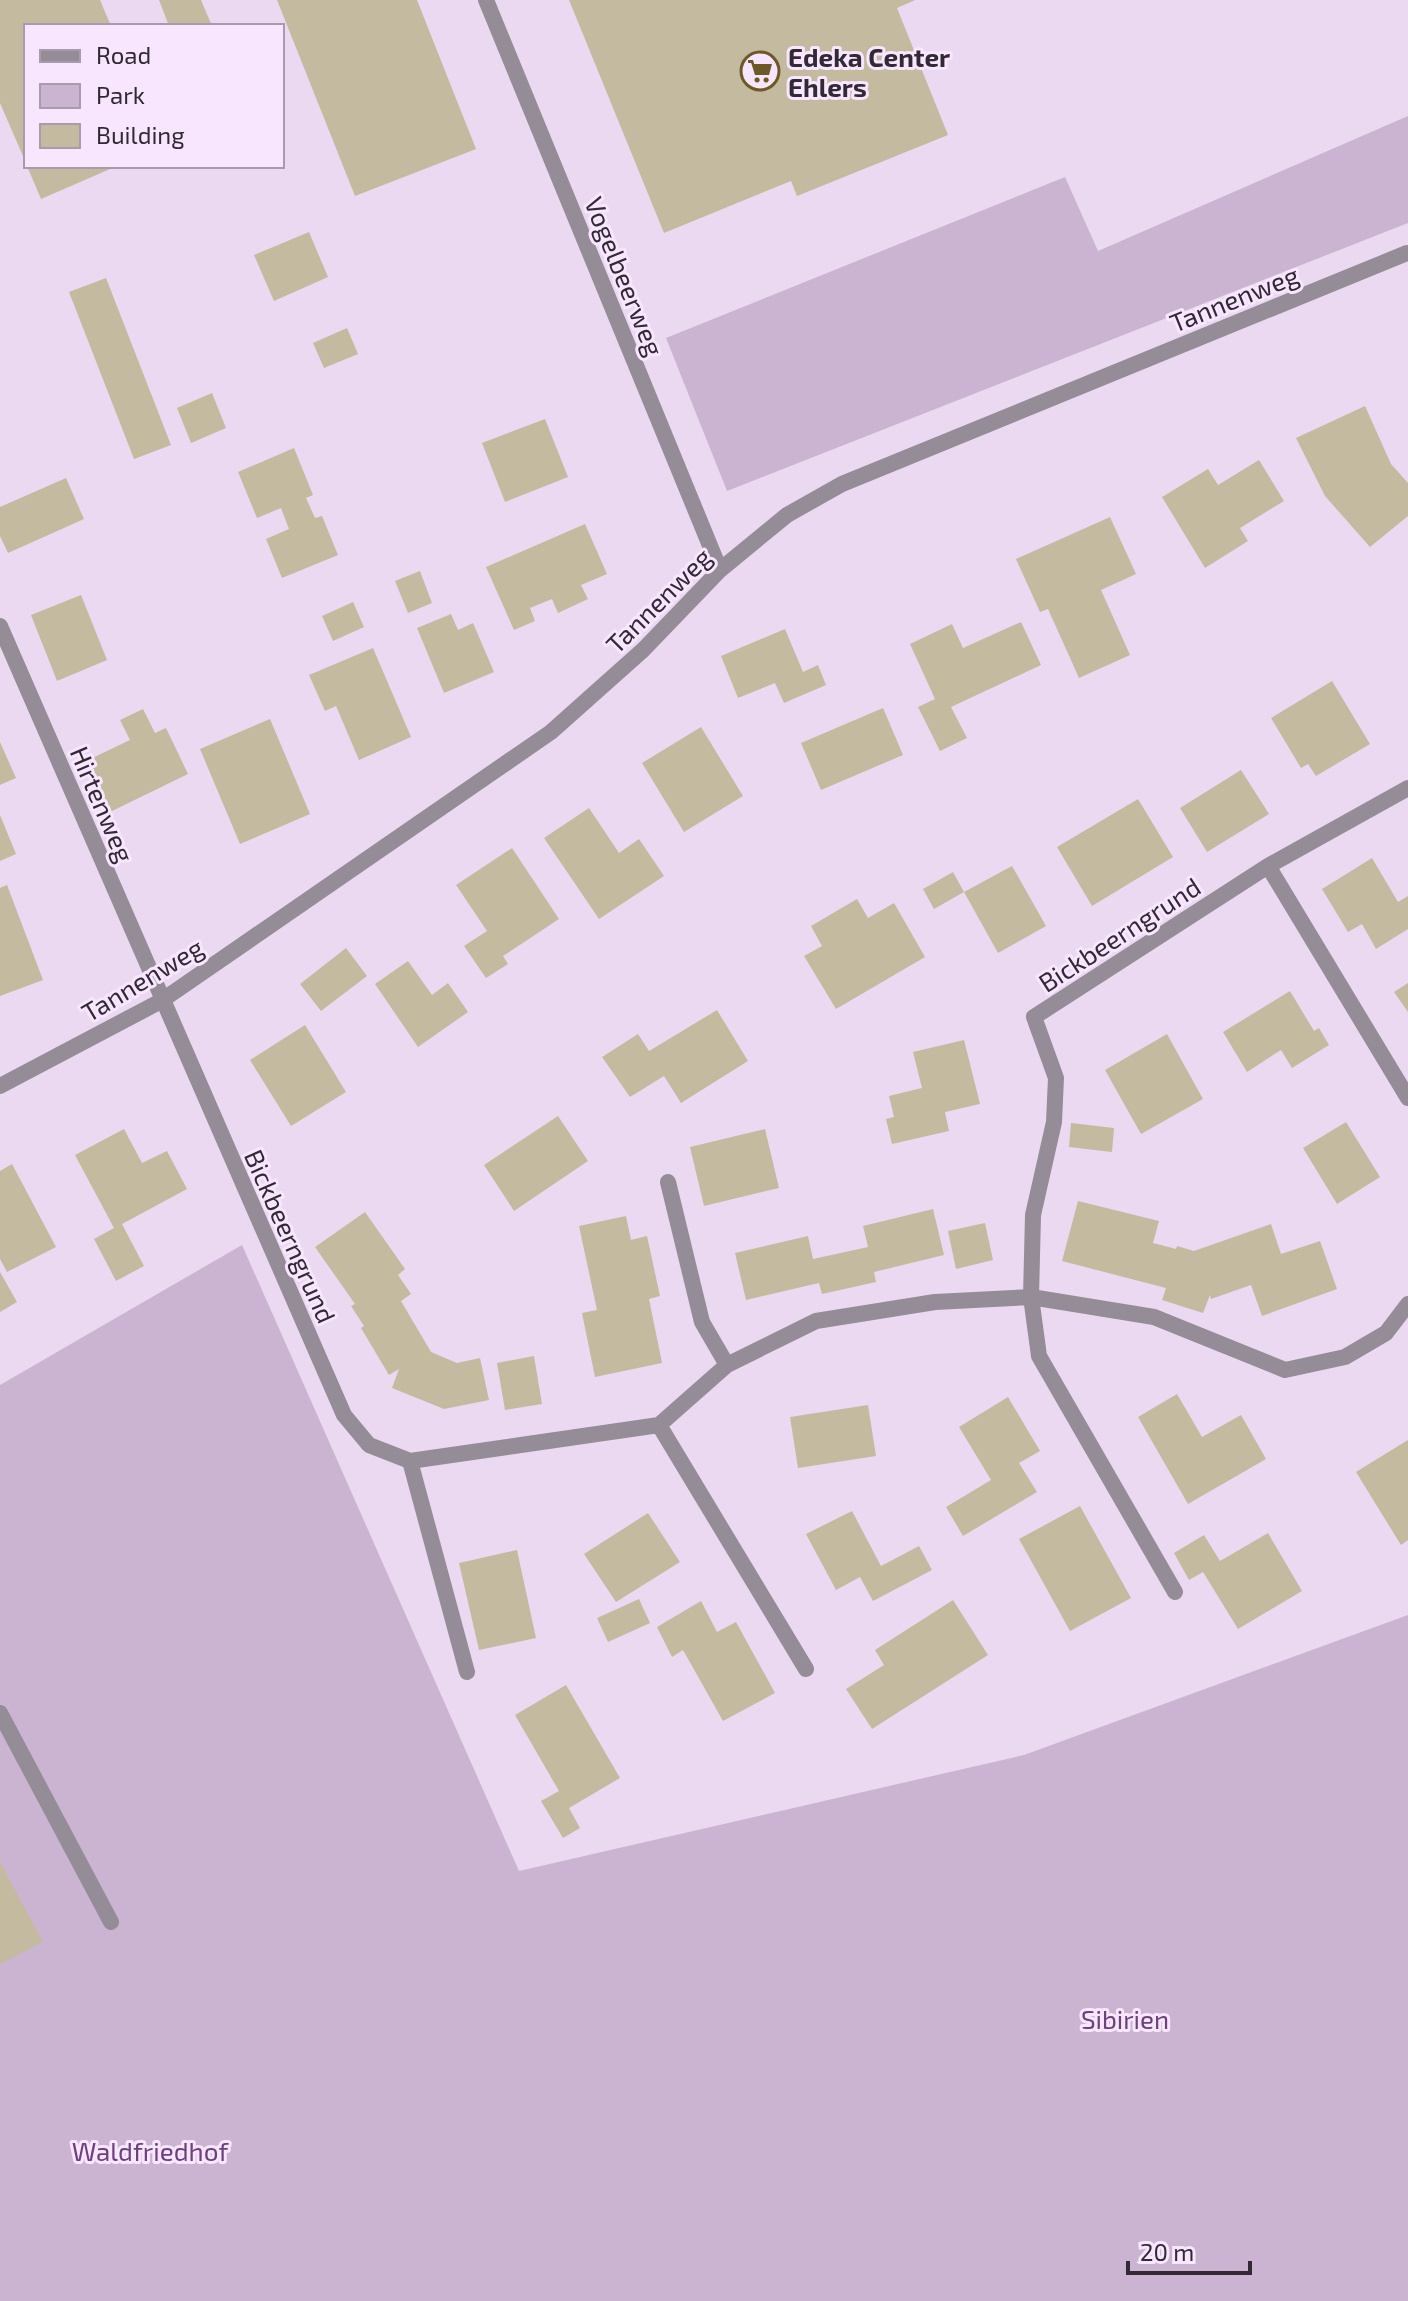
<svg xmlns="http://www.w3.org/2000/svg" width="1408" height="2301" viewBox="0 0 1408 2301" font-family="'Exo 2',sans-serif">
  <rect width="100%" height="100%" fill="#ebd9f1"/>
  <!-- green -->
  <path fill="#cab4d1" d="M1408 116V223L727 491 666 338 1065 177 1098 251Z
    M242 1245 519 1871 1024 1755 1408 1615V2301H0V1385Z"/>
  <!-- building -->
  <path fill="#c4baa0" d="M0 0H100L111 26H26V163L0 103Z
    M159 0H201L212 26H169Z
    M277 0H417L476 149 355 196Z
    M569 0H915L897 8 948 135 797 196 791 181 664 233Z
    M27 166H117L41 199Z
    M309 232 328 277 274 301 254 255Z
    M106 278 171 445 134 459 69 292Z
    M347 328 358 354 324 368 313 343Z
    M212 393 226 428 191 443 177 408Z
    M1365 406 1391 464 1408 483V516L1370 547 1325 496 1296 438Z
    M545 419 568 477 505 502 482 443Z
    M294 448 313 495 306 498 315 518 322 516 338 555 282 578 266 539 289 529 281 508 257 518 238 472Z
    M1259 460 1284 501 1240 528 1248 541 1205 568 1162 497 1208 469 1218 485Z
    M66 478 84 519 8 553 0 536V507Z
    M1110 517 1136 574 1101 590 1130 655 1079 678 1048 609 1040 612 1016 559Z
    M585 524 607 574 581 585 588 599 558 613 552 599 530 608 535 621 514 630 486 567Z
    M420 571 432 603 408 613 395 581Z
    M81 595 107 660 57 681 31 615Z
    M353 602 364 627 333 641 322 616Z
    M451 614 458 630 473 623 494 672 444 693 417 628Z
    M1021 622 1041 665 951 707 967 738 940 751 918 707 935 699 910 644 952 624 963 648Z
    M785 629 803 672 818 665 826 685 784 703 775 683 738 698 721 656Z
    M373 648 411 737 359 760 336 706 325 711 309 675Z
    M1332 681 1370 744 1316 776 1308 764 1301 768 1271 718Z
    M883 708 903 755 821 790 801 743Z
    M143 709 155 733 166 728 188 774 110 812 86 761 130 740 120 720Z
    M270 719 310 814 240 844 200 749Z
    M701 727 743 796 684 832 642 763Z
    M0 742 16 778 0 785Z
    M1241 770 1269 814 1207 852 1180 808Z
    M1138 799 1173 857 1092 906 1057 847Z
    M589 808 619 853 639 839 664 876 599 919 544 838Z
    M0 815 16 854 0 861Z
    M512 848 559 919 503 956 508 964 486 978 464 946 487 931 456 885Z
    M1372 858 1398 902 1408 896V929L1376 949 1362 924 1348 932 1322 889Z
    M1012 866 1046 926 998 953 964 892Z
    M953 872 964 892 934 909 923 889Z
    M7 885 43 980 0 996V888Z
    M857 899 868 918 894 903 925 957 836 1009 804 956 822 946 811 926Z
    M346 948 367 976 321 1011 300 984Z
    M408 961 432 995 448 983 468 1012 418 1047 375 984Z
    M1408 983V1012L1394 992Z
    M1290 991 1314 1031 1319 1028 1329 1045 1292 1068 1281 1050 1247 1072 1223 1032Z
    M717 1010 748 1061 681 1103 664 1076 630 1097 602 1057 638 1034 649 1051Z
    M305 1025 346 1092 291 1126 250 1060Z
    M1167 1034 1203 1099 1141 1134 1105 1070Z
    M964 1040 980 1104 945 1112 949 1131 892 1144 886 1119 894 1117 889 1096 922 1088 913 1052Z
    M558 1116 588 1161 514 1211 484 1165Z
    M1346 1122 1380 1177 1337 1204 1303 1148Z
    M1071 1123 1114 1128 1112 1152 1069 1147Z
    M124 1129 142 1163 167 1151 187 1189 122 1224 144 1266 116 1281 94 1239 114 1228 75 1155Z
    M765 1129 779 1188 704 1206 690 1147Z
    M12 1164 56 1247 7 1272 0 1259V1171Z
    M1078 1201 1159 1221 1153 1243 1176 1249 1177 1246 1194 1251 1271 1224 1281 1254 1320 1241 1337 1289 1262 1316 1251 1285 1211 1299 1210 1295 1203 1313 1162 1300 1166 1288 1062 1261Z
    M933 1209 944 1255 874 1272 876 1282 822 1294 819 1283 746 1300 735 1253 808 1236 813 1259 868 1247 863 1226Z
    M365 1212 405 1269 398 1275 411 1294 401 1301 431 1352 457 1363 480 1358 489 1400 444 1409 392 1388 399 1369 389 1375 361 1328 364 1326 351 1306 355 1304 315 1247Z
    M626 1216 631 1240 647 1236 660 1296 649 1299 662 1363 595 1377 582 1313 597 1310 579 1226Z
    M985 1223 993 1260 956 1269 948 1231Z
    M0 1272 17 1302 0 1312Z
    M534 1356 542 1404 505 1410 497 1363Z
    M1177 1394 1202 1437 1241 1415 1266 1459 1188 1504 1138 1417Z
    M1008 1397 1040 1451 1019 1463 1037 1492 963 1536 946 1507 991 1480 959 1427Z
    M868 1405 876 1456 798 1468 790 1417Z
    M1408 1440V1540L1401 1545 1356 1472Z
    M1080 1506 1131 1598 1070 1631 1019 1539Z
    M852 1511 881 1566 919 1546 932 1570 873 1601 860 1577 836 1590 806 1534Z
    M648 1513 680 1562 616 1602 584 1554Z
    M1268 1533 1302 1591 1238 1629 1203 1572 1189 1580 1174 1553 1204 1535 1220 1561Z
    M517 1550 536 1638 479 1650 459 1563Z
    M639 1599 650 1623 608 1642 597 1618Z
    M953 1600 988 1655 872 1729 846 1689 884 1665 875 1650Z
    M701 1601 717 1632 736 1622 775 1693 723 1721 683 1650 672 1657 657 1627Z
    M566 1685 620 1778 569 1808 580 1828 563 1838 541 1801 559 1791 515 1715Z
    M0 1862 43 1942 0 1964Z"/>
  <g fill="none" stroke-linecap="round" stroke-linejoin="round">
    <!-- service -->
    <path stroke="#948c96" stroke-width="16" d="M0 1713 111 1922"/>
    <!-- minor -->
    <path stroke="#948c96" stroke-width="16" d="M486 0 720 570
      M0 626 344 1415 369 1445 410 1461 659 1425 727 1365 816 1321 935 1302 1031 1297 1154 1317 1285 1370 1345 1357 1386 1333 1408 1304
      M1268 866 1408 788
      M0 1086 161 1001 551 732 643 650 720 570 787 515 842 484 1407 253
      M668 1182 702 1322 727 1365
      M659 1425 806 1669
      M410 1461 467 1672
      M1175 1592 1039 1356 1031 1297 1033 1215 1054 1122 1056 1078 1034 1017 1268 866 1408 1098"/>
  </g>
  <!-- icons -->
  <defs>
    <g id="supermarket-ring" transform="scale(2)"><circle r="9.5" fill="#f8e6fe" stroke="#6c5927" stroke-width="1.5"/><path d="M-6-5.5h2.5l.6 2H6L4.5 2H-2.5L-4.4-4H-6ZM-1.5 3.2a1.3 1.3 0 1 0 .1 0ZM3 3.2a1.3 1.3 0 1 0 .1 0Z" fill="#6c5927"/></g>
  </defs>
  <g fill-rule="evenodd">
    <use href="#supermarket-ring" x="760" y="71"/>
  </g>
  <g text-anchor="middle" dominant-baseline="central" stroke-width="6" stroke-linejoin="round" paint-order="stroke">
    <!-- poi labels -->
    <g font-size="26" font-weight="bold" fill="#312a34" stroke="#f8e6fe" text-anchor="start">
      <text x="788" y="56">Edeka Center<tspan x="788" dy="30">Ehlers</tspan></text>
    </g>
    <!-- street labels -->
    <g font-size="26" fill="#312a34" stroke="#f8e6fe">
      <text transform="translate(625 276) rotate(68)">Vogelbeerweg</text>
      <text transform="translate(1234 298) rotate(-22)">Tannenweg</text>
      <text transform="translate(658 600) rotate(-45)">Tannenweg</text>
      <text transform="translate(103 804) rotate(67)">Hirtenweg</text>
      <text transform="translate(1119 934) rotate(-33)">Bickbeerngrund</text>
      <text transform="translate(142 979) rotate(-31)">Tannenweg</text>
      <text transform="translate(291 1236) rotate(66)">Bickbeerngrund</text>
    </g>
    <!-- park labels -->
    <g font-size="26" fill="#6d417c" stroke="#f8e6fe">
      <text x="1125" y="2018">Sibirien</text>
      <text x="150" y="2150">Waldfriedhof</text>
    </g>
  </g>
  <!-- legend -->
  <rect x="24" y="24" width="260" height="144" fill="#f8e6fe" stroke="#a89bad" stroke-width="2"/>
  <rect x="40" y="50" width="40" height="12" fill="#948c96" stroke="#a89bad" stroke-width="2"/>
  <text x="96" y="64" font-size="24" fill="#312a34">Road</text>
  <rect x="40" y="84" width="40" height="24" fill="#cab4d1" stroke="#a89bad" stroke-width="2"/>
  <text x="96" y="104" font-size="24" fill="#312a34">Park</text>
  <rect x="40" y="124" width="40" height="24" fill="#c4baa0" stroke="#a89bad" stroke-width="2"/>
  <text x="96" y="144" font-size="24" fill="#312a34">Building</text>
  <!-- scale -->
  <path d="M1128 2261v12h122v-12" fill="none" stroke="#312a34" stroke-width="4"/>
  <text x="1140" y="2261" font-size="24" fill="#312a34" stroke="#f8e6fe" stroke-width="6" paint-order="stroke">20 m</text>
</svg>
